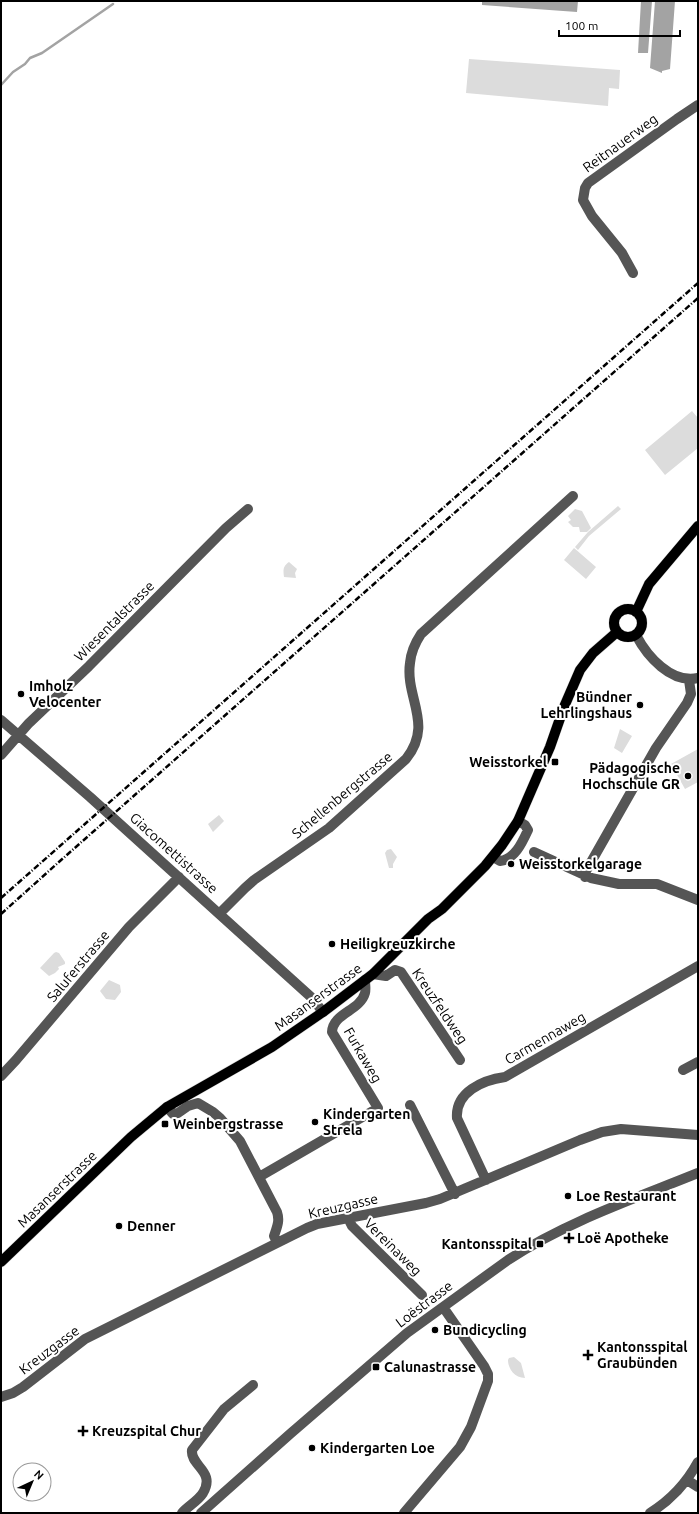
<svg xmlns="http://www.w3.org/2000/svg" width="699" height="1514" viewBox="0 0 699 1514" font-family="Ubuntu,sans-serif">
  <rect width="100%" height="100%" fill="#fff"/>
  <!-- green -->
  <path fill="#dcdcdc" d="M469 59 620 70 619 89 609 88 608 106 466 93Z
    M692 411 698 418V448L665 475 645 450Z
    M618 506 621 509 589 536 578 550 575 547 588 532Z
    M575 509 582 511 591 528 587 532H580L579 527H573L568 522 571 520 568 516Z
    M574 548 596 567 586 579 564 560Z
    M289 562 297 569 295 573 296 578 284 577C283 570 283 566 289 562Z
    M620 729 632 736 622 753 614 748Z
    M698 749V782L685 789 671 764Z
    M219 815 224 821 213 832 208 824Z
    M391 849 397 857 393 864V868H389L385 853 387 850Z
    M56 952 59 953 65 962V964L58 967 59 969 55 973 49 976 40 968 54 953Z
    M109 980 120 985 121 992 115 1000 106 999 100 991Z
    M514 1357 521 1363 525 1378C515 1378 508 1369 508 1360L509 1358Z"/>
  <!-- water -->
  <path fill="#a3a3a3" d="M482 1H578L577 12 482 5Z
    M641 1H652L648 53H638Z
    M655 1H675L670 69 662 71V73L650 68Z"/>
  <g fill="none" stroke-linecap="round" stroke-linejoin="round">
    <!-- stream -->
    <path stroke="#a3a3a3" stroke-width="2.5" d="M1 85 13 72 25 64 30 58 42 53 113 4"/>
    <!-- major casing -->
    <g stroke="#dbdbdb" stroke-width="11">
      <path id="major" d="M614 623a14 14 0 1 1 28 0a14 14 0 1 1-28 0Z
        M636 612 649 584 698 526
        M1 1262 131 1137 167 1107 272 1047 323 1012 373 974 428 919 442 909 485 866 502 845 518 821 550 747 564 707 580 670 593 653 617 632"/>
    </g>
    <!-- minor -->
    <path stroke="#555" stroke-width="10" d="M633 273 622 253 592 216 583 200 585 188 588 183 677 119 698 105
      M636 635C647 656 671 684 698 678
      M1 720 90 797 311 997 323 1012
      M1 755 29 723 89 666 226 528 248 509
      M534 852 591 878 619 884H657L698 900
      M493 857 500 861C515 859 522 843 528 830L525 825 518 821
      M585 877 586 871 656 748 687 703 691 694 689 680
      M220 913 245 888 254 880 329 828 406 759C434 724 405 698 410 663 411 652 415 643 421 634L573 496
      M373 974 386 976 395 970 401 972 460 1060
      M683 1070 698 1062
      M1 1076 16 1060 129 927 179 877
      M410 1105 455 1194
      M167 1107 173 1114 178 1113 188 1106 198 1103 213 1112 220 1118 240 1141 277 1212C280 1221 277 1227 274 1236L277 1242
      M259 1177 378 1108 332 1032C333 1013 360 1011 365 993 366 990 365 984 365 980
      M486 1180 457 1118C455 1092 483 1080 505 1077L698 966
      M348 1218 352 1226 422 1295
      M1 1397 13 1393 23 1387 85 1339 307 1228 317 1224 426 1203 440 1199 580 1140 602 1132 621 1129 698 1135
      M687 1480 698 1487
      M182 1513C188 1506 198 1501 203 1493 216 1471 190 1466 192 1450L224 1409 253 1385
      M201 1513 290 1434 407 1333 508 1260C566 1222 634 1199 698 1173
      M404 1513 460 1447 471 1427 488 1381V1374L484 1366 443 1307
      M650 1513C671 1500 686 1484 698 1462"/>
    <!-- major -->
    <use href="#major" stroke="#000" stroke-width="10"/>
    <!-- rail -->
    <path stroke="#000" stroke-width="2.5" stroke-dasharray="6 2 1 2" stroke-linecap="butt" d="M1 898 698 283
      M1 914 60 861 698 298"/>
  </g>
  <!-- markers -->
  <g fill="#000" stroke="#fff" stroke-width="1.5">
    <circle cx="21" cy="694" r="4"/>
    <circle cx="640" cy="705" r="4"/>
    <rect x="551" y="758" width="8" height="8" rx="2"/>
    <circle cx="688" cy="776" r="4"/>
    <circle cx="511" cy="864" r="4"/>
    <circle cx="332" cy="944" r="4"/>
    <circle cx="315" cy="1122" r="4"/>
    <rect x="161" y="1120" width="8" height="8" rx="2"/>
    <circle cx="568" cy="1196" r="4"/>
    <circle cx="119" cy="1226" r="4"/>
    <path d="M567 1232h4v4h4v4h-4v4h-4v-4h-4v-4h4z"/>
    <rect x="536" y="1240" width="8" height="8" rx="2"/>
    <circle cx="435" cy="1330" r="4"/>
    <path d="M586 1349h4v4h4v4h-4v4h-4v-4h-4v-4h4z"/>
    <rect x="372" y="1363" width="8" height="8" rx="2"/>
    <path d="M81 1425h4v4h4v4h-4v4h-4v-4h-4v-4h4z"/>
    <circle cx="312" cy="1448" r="4"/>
  </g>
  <g text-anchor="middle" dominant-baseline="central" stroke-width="4" stroke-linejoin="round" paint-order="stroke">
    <!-- street labels -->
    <g font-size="14" fill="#000" stroke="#fff">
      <text transform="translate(620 143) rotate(-36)">Reitnauerweg</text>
      <text transform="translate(114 621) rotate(-45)">Wiesentalstrasse</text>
      <text transform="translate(342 795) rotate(-40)">Schellenbergstrasse</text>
      <text transform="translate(174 853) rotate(42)">Giacomettistrasse</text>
      <text transform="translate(78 966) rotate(-50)">Saluferstrasse</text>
      <text transform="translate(318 997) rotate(-36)">Masanserstrasse</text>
      <text transform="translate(440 1006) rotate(56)">Kreuzfeldweg</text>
      <text transform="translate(545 1038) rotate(-30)">Carmennaweg</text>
      <text transform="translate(363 1055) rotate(60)">Furkaweg</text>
      <text transform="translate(57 1189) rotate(-44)">Masanserstrasse</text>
      <text transform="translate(343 1206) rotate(-13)">Kreuzgasse</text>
      <text transform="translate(393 1247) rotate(45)">Vereinaweg</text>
      <text transform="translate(424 1304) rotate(-37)">Loëstrasse</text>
      <text transform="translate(49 1350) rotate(-37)">Kreuzgasse</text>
    </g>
    <!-- poi labels -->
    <g font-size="14" font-weight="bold" fill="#000" stroke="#fff" text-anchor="start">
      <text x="29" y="686">Imholz<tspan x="29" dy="16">Velocenter</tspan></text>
      <text x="632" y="697" text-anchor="end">Bündner<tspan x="632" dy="16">Lehrlingshaus</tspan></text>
      <text x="547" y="762" text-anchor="end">Weisstorkel</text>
      <text x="680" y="768" text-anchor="end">Pädagogische<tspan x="680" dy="16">Hochschule GR</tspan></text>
      <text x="519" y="864">Weisstorkelgarage</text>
      <text x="340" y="944">Heiligkreuzkirche</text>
      <text x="323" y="1114">Kindergarten<tspan x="323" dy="16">Strela</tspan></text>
      <text x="173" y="1124">Weinbergstrasse</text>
      <text x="576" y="1196">Loe Restaurant</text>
      <text x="127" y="1226">Denner</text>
      <text x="577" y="1238">Loë Apotheke</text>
      <text x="532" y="1244" text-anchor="end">Kantonsspital</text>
      <text x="443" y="1330">Bundicycling</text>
      <text x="597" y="1347">Kantonsspital<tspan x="597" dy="16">Graubünden</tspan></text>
      <text x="384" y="1367">Calunastrasse</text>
      <text x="92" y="1431">Kreuzspital Chur</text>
      <text x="320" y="1448">Kindergarten Loe</text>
    </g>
  </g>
  <!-- border -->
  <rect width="699" height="1514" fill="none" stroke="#000000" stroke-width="4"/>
  <!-- north arrow -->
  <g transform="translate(32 1482) rotate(44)"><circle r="19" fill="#ffffff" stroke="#999999"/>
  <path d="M0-3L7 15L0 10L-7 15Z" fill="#000000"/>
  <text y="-6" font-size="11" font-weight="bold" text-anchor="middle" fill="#000000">N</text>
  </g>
  <!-- scale -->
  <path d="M559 30v6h121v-6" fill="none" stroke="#000000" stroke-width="2"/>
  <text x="565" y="30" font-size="12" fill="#000000" stroke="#ffffff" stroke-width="3" paint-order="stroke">100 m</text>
</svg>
